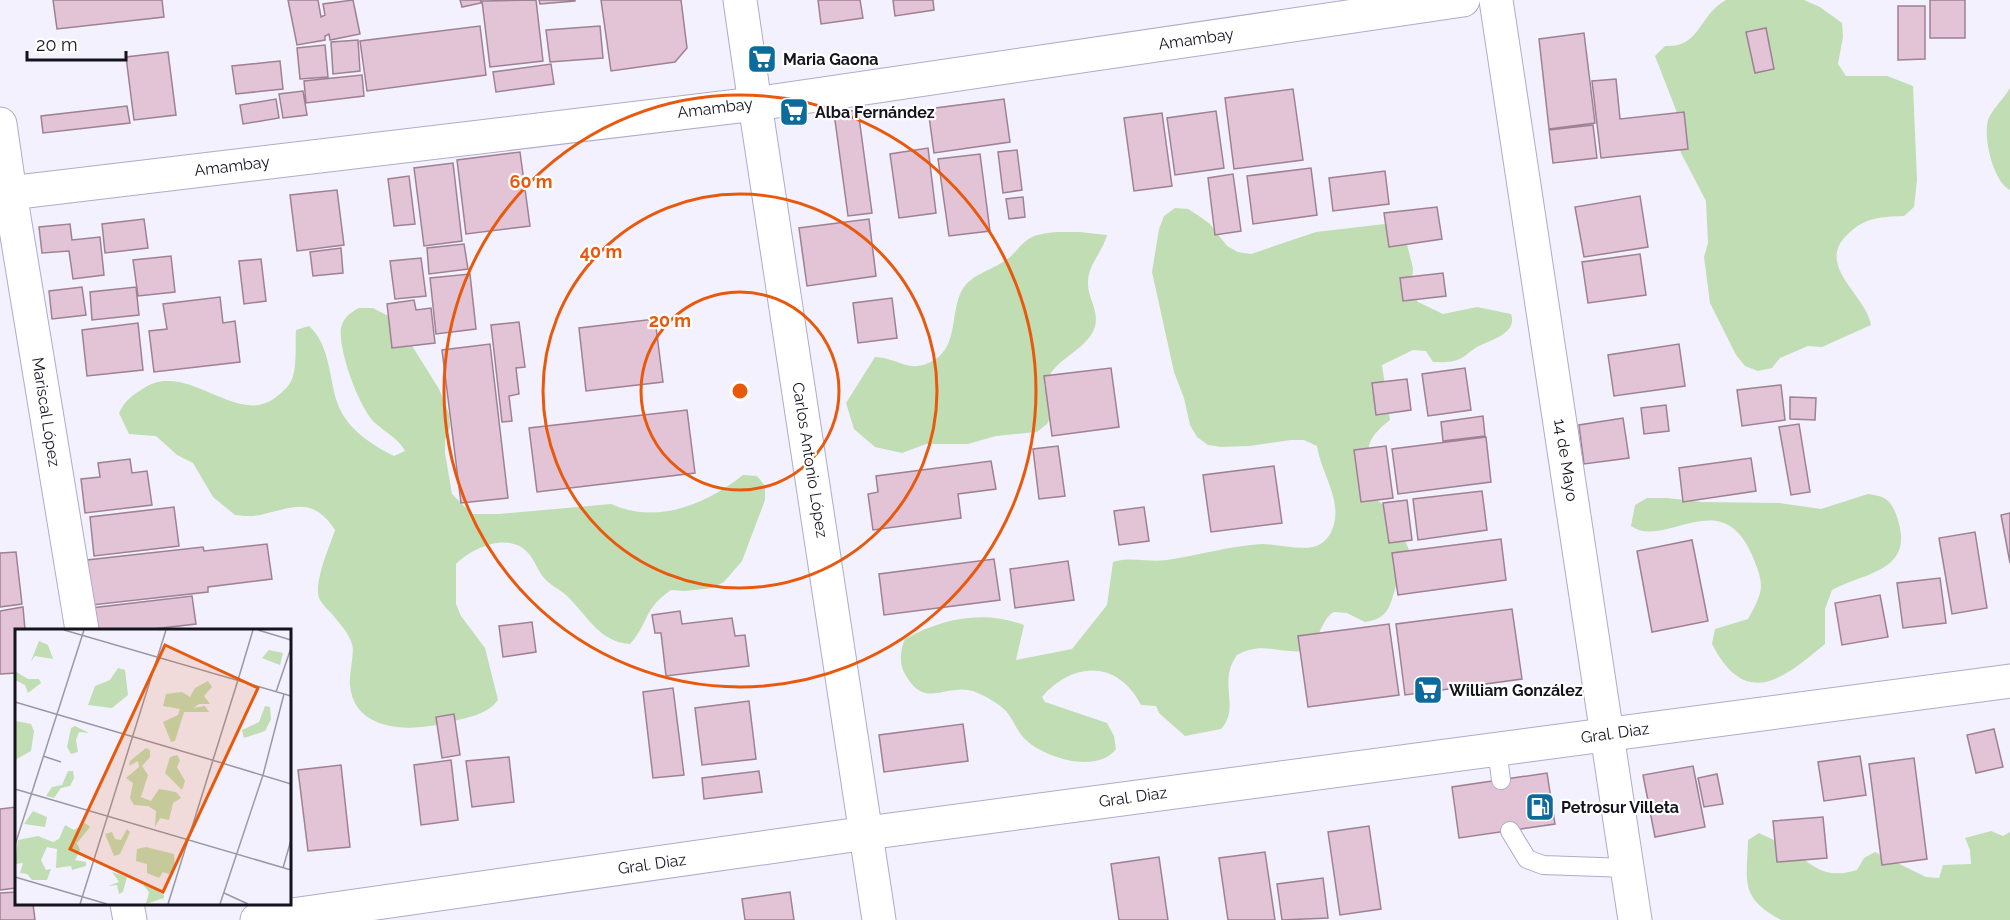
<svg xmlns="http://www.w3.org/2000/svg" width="2010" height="920" viewBox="0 0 2010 920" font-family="Raleway,sans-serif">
  <rect width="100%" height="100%" fill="#f3f1fe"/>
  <!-- green -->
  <path fill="#c0ddb3" d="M1726 0H1804L1820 7 1842 23 1843 37 1838 64 1846 76H1887L1913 86 1917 180 1914 207 1904 216C1881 217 1866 217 1849 233 1813 265 1866 294 1871 325L1822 347 1808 346 1780 358 1772 368 1758 371 1745 366 1736 355 1710 303 1704 257 1708 243 1706 201 1681 153 1676 110 1655 56 1665 46C1701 48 1698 15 1726 0Z
    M2010 88V190C1993 181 1983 138 1988 120 1992 109 2004 99 2010 88Z
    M1175 208 1188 209 1199 216 1210 224 1227 246 1238 252 1251 254 1316 232 1385 224 1403 229 1413 268 1411 291 1418 302 1443 314 1477 307 1511 314C1518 334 1490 340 1477 347 1470 351 1464 358 1457 360 1449 363 1441 362 1433 362L1426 351 1413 350 1382 365 1390 420C1357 445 1369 459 1375 496L1378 501 1401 517V530L1411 555C1406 565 1400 575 1396 586 1390 605 1389 619 1365 622L1347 613 1334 612C1324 616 1318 639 1310 650 1282 656 1265 640 1237 655 1217 683 1241 707 1221 729L1185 736 1159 713 1156 706 1141 705C1118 660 1073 661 1042 697L1045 702 1107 723 1114 736 1116 749C1097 774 1046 758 1027 741 1017 733 1014 720 1006 711 999 704 987 697 978 693 946 679 925 715 903 670 899 661 901 647 905 639 943 618 984 610 1024 625L1016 660 1072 649 1107 605 1113 562C1132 556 1149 563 1167 560 1199 555 1230 546 1262 544 1279 544 1296 550 1313 547 1322 545 1329 538 1332 530 1344 501 1321 474 1317 446L1304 440H1291L1249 446 1221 447 1208 445 1197 437 1190 425 1184 398 1174 372 1152 272 1159 229 1164 216Z
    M1079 232 1107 235C1103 251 1088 265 1088 282 1087 300 1104 315 1091 335 1077 355 1056 358 1044 385L1053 412 1047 424 1037 432 996 436 968 444H926L902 453 875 447 854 429 846 403 875 357C893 357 906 370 923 365 960 354 949 318 961 292 970 274 991 271 1006 260 1018 252 1023 238 1038 235 1051 231 1066 232 1079 232Z
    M359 308H373L396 320 439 389 449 414 450 427 445 440V453L452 494 472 514H499L611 504C658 525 706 504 743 475L757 476 765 486V500L742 561 724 582 712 588 685 591 671 590C643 609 649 623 630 644 599 642 587 615 566 595 559 589 550 585 544 578 538 571 535 561 529 554 510 531 473 547 456 564V604L461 616 485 648 498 700C486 716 464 718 445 723 410 732 354 732 350 685 349 673 355 652 352 644 349 633 339 623 332 614 328 610 323 605 320 600 312 585 330 546 335 530 314 498 296 506 264 514 255 517 244 516 235 515L213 497 193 463 177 455 156 436 129 434 119 413C125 401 130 397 141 390 187 357 236 429 276 397 284 391 290 386 293 376 297 363 295 344 296 330L309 326C329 344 329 374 336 399 344 427 370 444 394 456L405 451C398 438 386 433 375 423 359 408 338 350 341 328 343 318 351 312 359 308Z
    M1868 494C1884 496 1890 499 1896 514 1917 571 1869 571 1832 590L1825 609V644C1783 679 1746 710 1712 644L1715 629 1748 619C1764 590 1765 586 1752 555 1721 483 1665 550 1631 526L1635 505 1647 498H1667L1702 502 1779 503 1821 509Z
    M1991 831 2003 836 2010 832V920H1781C1739 897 1747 882 1748 840L1759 833C1767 837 1777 841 1785 846 1812 863 1821 881 1857 870L1864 858 1875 852 1926 877 1939 878 1943 865 1971 864 1970 850 1965 838Z"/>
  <!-- building -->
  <path fill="#e3c3d6" stroke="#9e8193" stroke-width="1.5" d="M53 0H162L164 17 57 29Z
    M288 0H318L321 17 325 15 323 4 353 0 360 34 330 40 329 34 325 36V40L297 45Z
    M460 0H481V3L462 7Z
    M536 0 543 61 490 67 482 1Z
    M539 0H575V1L540 4Z
    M601 0H681L687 48 675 62 611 71Z
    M818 0H860L863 18 821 24Z
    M893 0H933L934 10 895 16Z
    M1930 0H1965V38H1930Z
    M1898 6H1925V59L1898 60Z
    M480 26 486 75 367 91 360 41Z
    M600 26 603 58 550 62 546 30Z
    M1766 28 1774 69 1755 73 1746 32Z
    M1584 33 1595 123 1549 129 1539 39Z
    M358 40 360 71 333 74 331 42Z
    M325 45 328 77 300 79 297 48Z
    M168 52 176 115 134 120 126 57Z
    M280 61 283 89 236 94 232 66Z
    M551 64 554 84 496 92 493 72Z
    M362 75 364 96 306 103 304 81Z
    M1616 79 1620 119 1684 112 1688 149 1601 158 1592 81Z
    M1293 89 1303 160 1234 169 1225 98Z
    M303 91 307 115 283 118 279 94Z
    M276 99 279 118 243 124 240 105Z
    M1004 99 1010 142 934 153 928 109Z
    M127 106 130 123 43 133 41 116Z
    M858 110 872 213 848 216 834 113Z
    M1216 111 1224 168 1175 175 1167 118Z
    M1162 113 1172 186 1134 191 1124 118Z
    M1593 125 1597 158 1553 163 1549 130Z
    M928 148 936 213 899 218 890 154Z
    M1017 150 1022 190 1003 193 998 152Z
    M520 152 530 226 466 234 457 160Z
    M980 154 990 231 949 236 938 159Z
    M453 163 462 241 424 246 414 168Z
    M1311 168 1317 215 1253 224 1247 176Z
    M1385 171 1389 204 1333 211 1329 178Z
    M1233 174 1241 231 1215 235 1208 178Z
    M409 176 415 224 394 226 388 179Z
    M337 190 344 245 297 251 290 195Z
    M1640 196 1648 247 1584 257 1575 207Z
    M1023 197 1025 217 1009 219 1006 199Z
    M1437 207 1442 239 1389 247 1384 213Z
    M144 219 148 248 105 253 102 224Z
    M869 219 876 276 807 286 799 228Z
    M70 224 72 240 100 237 104 275 73 279 69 251 42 253 39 227Z
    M464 244 468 269 429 274 427 248Z
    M341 248 343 273 313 276 310 252Z
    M1640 254 1646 295 1588 303 1582 262Z
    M171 256 175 292 138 296 133 260Z
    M421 258 426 296 395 299 390 261Z
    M261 259 266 301 244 304 239 261Z
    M1443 273 1446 296 1403 301 1400 278Z
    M470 274 476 329 436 334 430 278Z
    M82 287 86 315 52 319 49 291Z
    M136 287 139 315 92 320 90 292Z
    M220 297 223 323 235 321 240 362 154 372 149 331 167 329 163 304Z
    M892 298 897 338 858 343 853 303Z
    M414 300 416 310 431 308 435 343 392 348 387 304Z
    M655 319 663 382 586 391 579 328Z
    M519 322 525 367 516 368 519 394 509 396 512 421 502 422 491 325Z
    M138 323 143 370 87 376 82 330Z
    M490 344 508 498 461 503 442 350Z
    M1679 344 1685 386 1614 396 1608 355Z
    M1111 368 1119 427 1052 436 1044 376Z
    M1465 368 1471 410 1428 416 1422 374Z
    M1407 379 1411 410 1376 415 1372 383Z
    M1781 385 1785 420 1742 426 1737 390Z
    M1790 397 1816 398 1815 420 1790 419Z
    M1666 405 1669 431 1644 434 1641 408Z
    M687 410 695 473 537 492 529 428Z
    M1483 416 1485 436 1443 441 1441 422Z
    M1623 418 1629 458 1584 464 1579 425Z
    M1799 424 1810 492 1791 495 1779 427Z
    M1486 437 1491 482 1398 494 1392 449Z
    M1058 446 1065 496 1039 499 1033 449Z
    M1386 446 1393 498 1361 502 1354 450Z
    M1751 458 1756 491 1683 502 1679 468Z
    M130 459 132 473 147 471 152 505 85 513 81 479 100 477 98 463Z
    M991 461 996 489 958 494 961 518 873 530 868 494 878 492 876 476Z
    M1274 466 1282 523 1211 532 1203 475Z
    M1482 491 1487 530 1418 540 1413 499Z
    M1407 500 1412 540 1389 543 1383 503Z
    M174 507 179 546 94 556 90 517Z
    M1144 507 1149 541 1119 545 1114 511Z
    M2010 513V563L2001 515Z
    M1975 532 1987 608 1952 614 1939 538Z
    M1501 539 1506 580 1398 595 1392 553Z
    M1692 540 1708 621 1652 632 1637 551Z
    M267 544 272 579 208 587V592L92 605 87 560 203 547 204 551Z
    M16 552 22 604 0 607V553Z
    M994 559 1000 600 884 615 879 574Z
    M1068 561 1074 600 1015 608 1010 569Z
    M1940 578 1946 623 1903 628 1897 583Z
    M1880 595 1888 637 1842 645 1835 603Z
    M192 596 196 624 144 630H93L91 608Z
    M23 607 25 630H16V673L0 674V611Z
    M1512 609 1522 679 1405 695 1396 624Z
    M680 611 682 624 732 618 735 636 745 635 749 666 666 676 661 633H655L652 615Z
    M532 622 536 652 503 657 499 626Z
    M1389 624 1399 695 1308 707 1298 636Z
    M673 688 684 775 653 778 643 692Z
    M749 701 756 759 702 765 695 708Z
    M454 714 460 755 442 758 436 717Z
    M963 724 968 761 884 772 879 735Z
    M1994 729 2003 767 1976 773 1967 735Z
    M1860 756 1866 795 1824 801 1818 762Z
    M509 757 514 802 472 807 466 761Z
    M1914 758 1927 859 1882 865 1869 764Z
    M451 760 458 820 421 825 414 765Z
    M341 765 350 847 308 851 298 770Z
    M1693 766 1705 827 1655 837 1643 775Z
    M759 771 762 792 704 799 702 778Z
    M1547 773 1555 824 1459 838 1452 787Z
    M1717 774 1723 804 1704 807 1698 778Z
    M16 807V888L0 890V809Z
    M1823 817 1827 858 1777 862 1773 821Z
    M1369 826 1381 909 1340 915 1328 832Z
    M1265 852 1275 920H1228L1219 858Z
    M1159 857 1168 920H1119L1111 864Z
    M1323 878 1328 918 1282 920 1277 884Z
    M16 892V904H33L35 920H0V893Z
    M790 892 794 920H745L742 899Z"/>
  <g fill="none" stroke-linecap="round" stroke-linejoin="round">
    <!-- lane casing -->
    <g stroke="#afabc9" stroke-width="20">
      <path id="lane" d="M1497 749 1501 780
        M1510 831 1527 859 1543 865 1627 868"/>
    </g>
    <!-- street casing -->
    <g stroke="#afabc9" stroke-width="35">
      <path id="street" d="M740 0 755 104
        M257 920 867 833 2010 681"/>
    </g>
    <!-- secondary casing -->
    <g stroke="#afabc9" stroke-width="35">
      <path id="secondary" d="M1496 0 1635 920
        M755 104 879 920
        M82 630 10 193 755 104 1463 0
        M127 904 130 920"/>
    </g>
    <!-- primary casing -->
    <g stroke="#afabc9" stroke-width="35">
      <path id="primary" d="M0 124 10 193"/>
    </g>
    <!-- lane -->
    <use href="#lane" stroke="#fff" stroke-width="18"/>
    <!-- street -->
    <use href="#street" stroke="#fff" stroke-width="33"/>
    <!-- secondary -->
    <use href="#secondary" stroke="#fff" stroke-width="33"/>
    <!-- primary -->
    <use href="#primary" stroke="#fff" stroke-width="33"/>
  </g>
  <!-- distance rings -->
  <g fill="none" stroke="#e8590c" stroke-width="3">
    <circle cx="740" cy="391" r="99"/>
    <circle cx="740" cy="391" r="197"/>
    <circle cx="740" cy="391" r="296"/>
  </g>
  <!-- icons -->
  <defs>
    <g id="supermarket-square" transform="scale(1.5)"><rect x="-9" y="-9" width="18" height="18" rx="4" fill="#0c6b9a" stroke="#fff"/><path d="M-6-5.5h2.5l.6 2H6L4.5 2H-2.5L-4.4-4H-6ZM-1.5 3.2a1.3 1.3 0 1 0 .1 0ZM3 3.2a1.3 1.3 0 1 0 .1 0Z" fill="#fff"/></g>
    <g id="fuel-square" transform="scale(1.5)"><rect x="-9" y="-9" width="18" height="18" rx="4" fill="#0c6b9a" stroke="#fff"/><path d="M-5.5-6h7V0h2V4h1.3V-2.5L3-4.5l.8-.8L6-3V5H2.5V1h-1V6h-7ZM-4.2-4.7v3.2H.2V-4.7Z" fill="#fff"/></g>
  </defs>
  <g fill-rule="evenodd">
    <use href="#supermarket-square" x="762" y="59"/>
    <use href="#supermarket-square" x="794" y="112"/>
    <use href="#supermarket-square" x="1428" y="690"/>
    <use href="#fuel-square" x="1540" y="807"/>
  </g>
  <g text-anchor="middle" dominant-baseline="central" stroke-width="4.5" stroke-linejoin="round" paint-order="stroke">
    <!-- street labels -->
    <g font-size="16" fill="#15131e" stroke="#fff">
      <text transform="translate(1196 39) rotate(-8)">Amambay</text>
      <text transform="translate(715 108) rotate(-7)">Amambay</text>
      <text transform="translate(232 166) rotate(-7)">Amambay</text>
      <text transform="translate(46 412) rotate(81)">Mariscal López</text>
      <text transform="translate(810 460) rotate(81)">Carlos Antonio López</text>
      <text transform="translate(1566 460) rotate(81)">14 de Mayo</text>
      <text transform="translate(1615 733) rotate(-8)">Gral. Diaz</text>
      <text transform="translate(1133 797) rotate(-8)">Gral. Diaz</text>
      <text transform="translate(652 864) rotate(-8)">Gral. Diaz</text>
    </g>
    <!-- poi labels -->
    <g font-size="16" font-weight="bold" fill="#15131e" stroke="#fff" text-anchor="start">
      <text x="783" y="59">Maria Gaona</text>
      <text x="815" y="112">Alba Fernández</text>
      <text x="1449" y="690">William González</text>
      <text x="1561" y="807">Petrosur Villeta</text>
    </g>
  </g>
  <!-- overview -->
  <g transform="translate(15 629)">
    <rect width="276" height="276" fill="#f3f1fe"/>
    <path d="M24 12 33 16 38 30 20 27 16 32ZM254 21 268 24 265 36 247 29ZM103 39 110 41 113 66 97 79 73 76 80 57 95 51ZM0 42 13 50H24L26 54 13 64 10 56 0 51ZM193 52 197 58 189 67 195 75H184L178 79 190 77 194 83H169L160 112 156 113 148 93 163 86 165 80 148 77 151 65 167 63 175 68 180 59ZM250 77 255 78 256 90 250 102 229 109 227 101 244 93ZM1 92 16 95 19 102 16 122 0 131ZM60 97 74 104 64 103 61 111 63 123 56 125 52 118 56 99ZM131 119 135 121V128L127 137 133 146 126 168 136 172 144 160 161 163 166 169 158 174 154 191 145 189 140 198 141 182 133 177 119 176 115 169 118 154 111 149 124 138 123 132 114 137 115 132ZM162 126 165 131 162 138 170 152 167 161 150 144 155 128ZM53 142H58L59 149 55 157 46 159 39 169 31 167 37 158 47 156ZM18 182 32 188 30 198 9 195ZM70 194 75 198 62 214 65 221 60 231 71 233V237L57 241 56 237 41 239 42 220 32 218 26 231 31 241 36 240 32 251H17L12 245 5 244 8 234 0 235 3 211 23 207 38 213 44 210 50 196 59 201ZM112 200 115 203 105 225 99 227 90 205 97 203 100 210 106 211ZM131 218 159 225 160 240 154 245 148 243 144 249 132 244V235L121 232 122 220ZM97 243 112 248 108 263 104 265 102 256 93 257 104 253ZM132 254 149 266V269L131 275 134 263 128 256Z" fill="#c0ddb3"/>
    <path fill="none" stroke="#9a98a4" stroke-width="1.5" d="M49 1 276 67M243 1 276 11M223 51 238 1M261 63 276 19M0 73 197 131M28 127 46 133M197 131 276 155M0 160 276 241M0 216 69 1M268 239 276 211M0 248 92 275M209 264 233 275M65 275 151 1M153 275 223 51M205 275 248 146 269 65"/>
    <path fill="#e8590c" fill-opacity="0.15" stroke="#e8590c" stroke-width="3" d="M150 16 243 59 148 263 55 220Z"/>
    <rect width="276" height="276" fill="none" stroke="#15131e" stroke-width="3"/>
  </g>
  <circle cx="740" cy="391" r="9" fill="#e8590c" stroke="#fff" stroke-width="3"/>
  <g font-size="18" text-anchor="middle" font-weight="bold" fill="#e8590c" stroke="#fff" stroke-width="4.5" stroke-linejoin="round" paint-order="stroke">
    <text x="531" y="188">60 m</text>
    <text x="601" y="258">40 m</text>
    <text x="670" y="327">20 m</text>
  </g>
  <!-- scale -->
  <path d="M27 51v9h99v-9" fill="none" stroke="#15131e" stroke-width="3"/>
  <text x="36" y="51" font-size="18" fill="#15131e" stroke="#ffffff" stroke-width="4.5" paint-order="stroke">20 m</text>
</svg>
